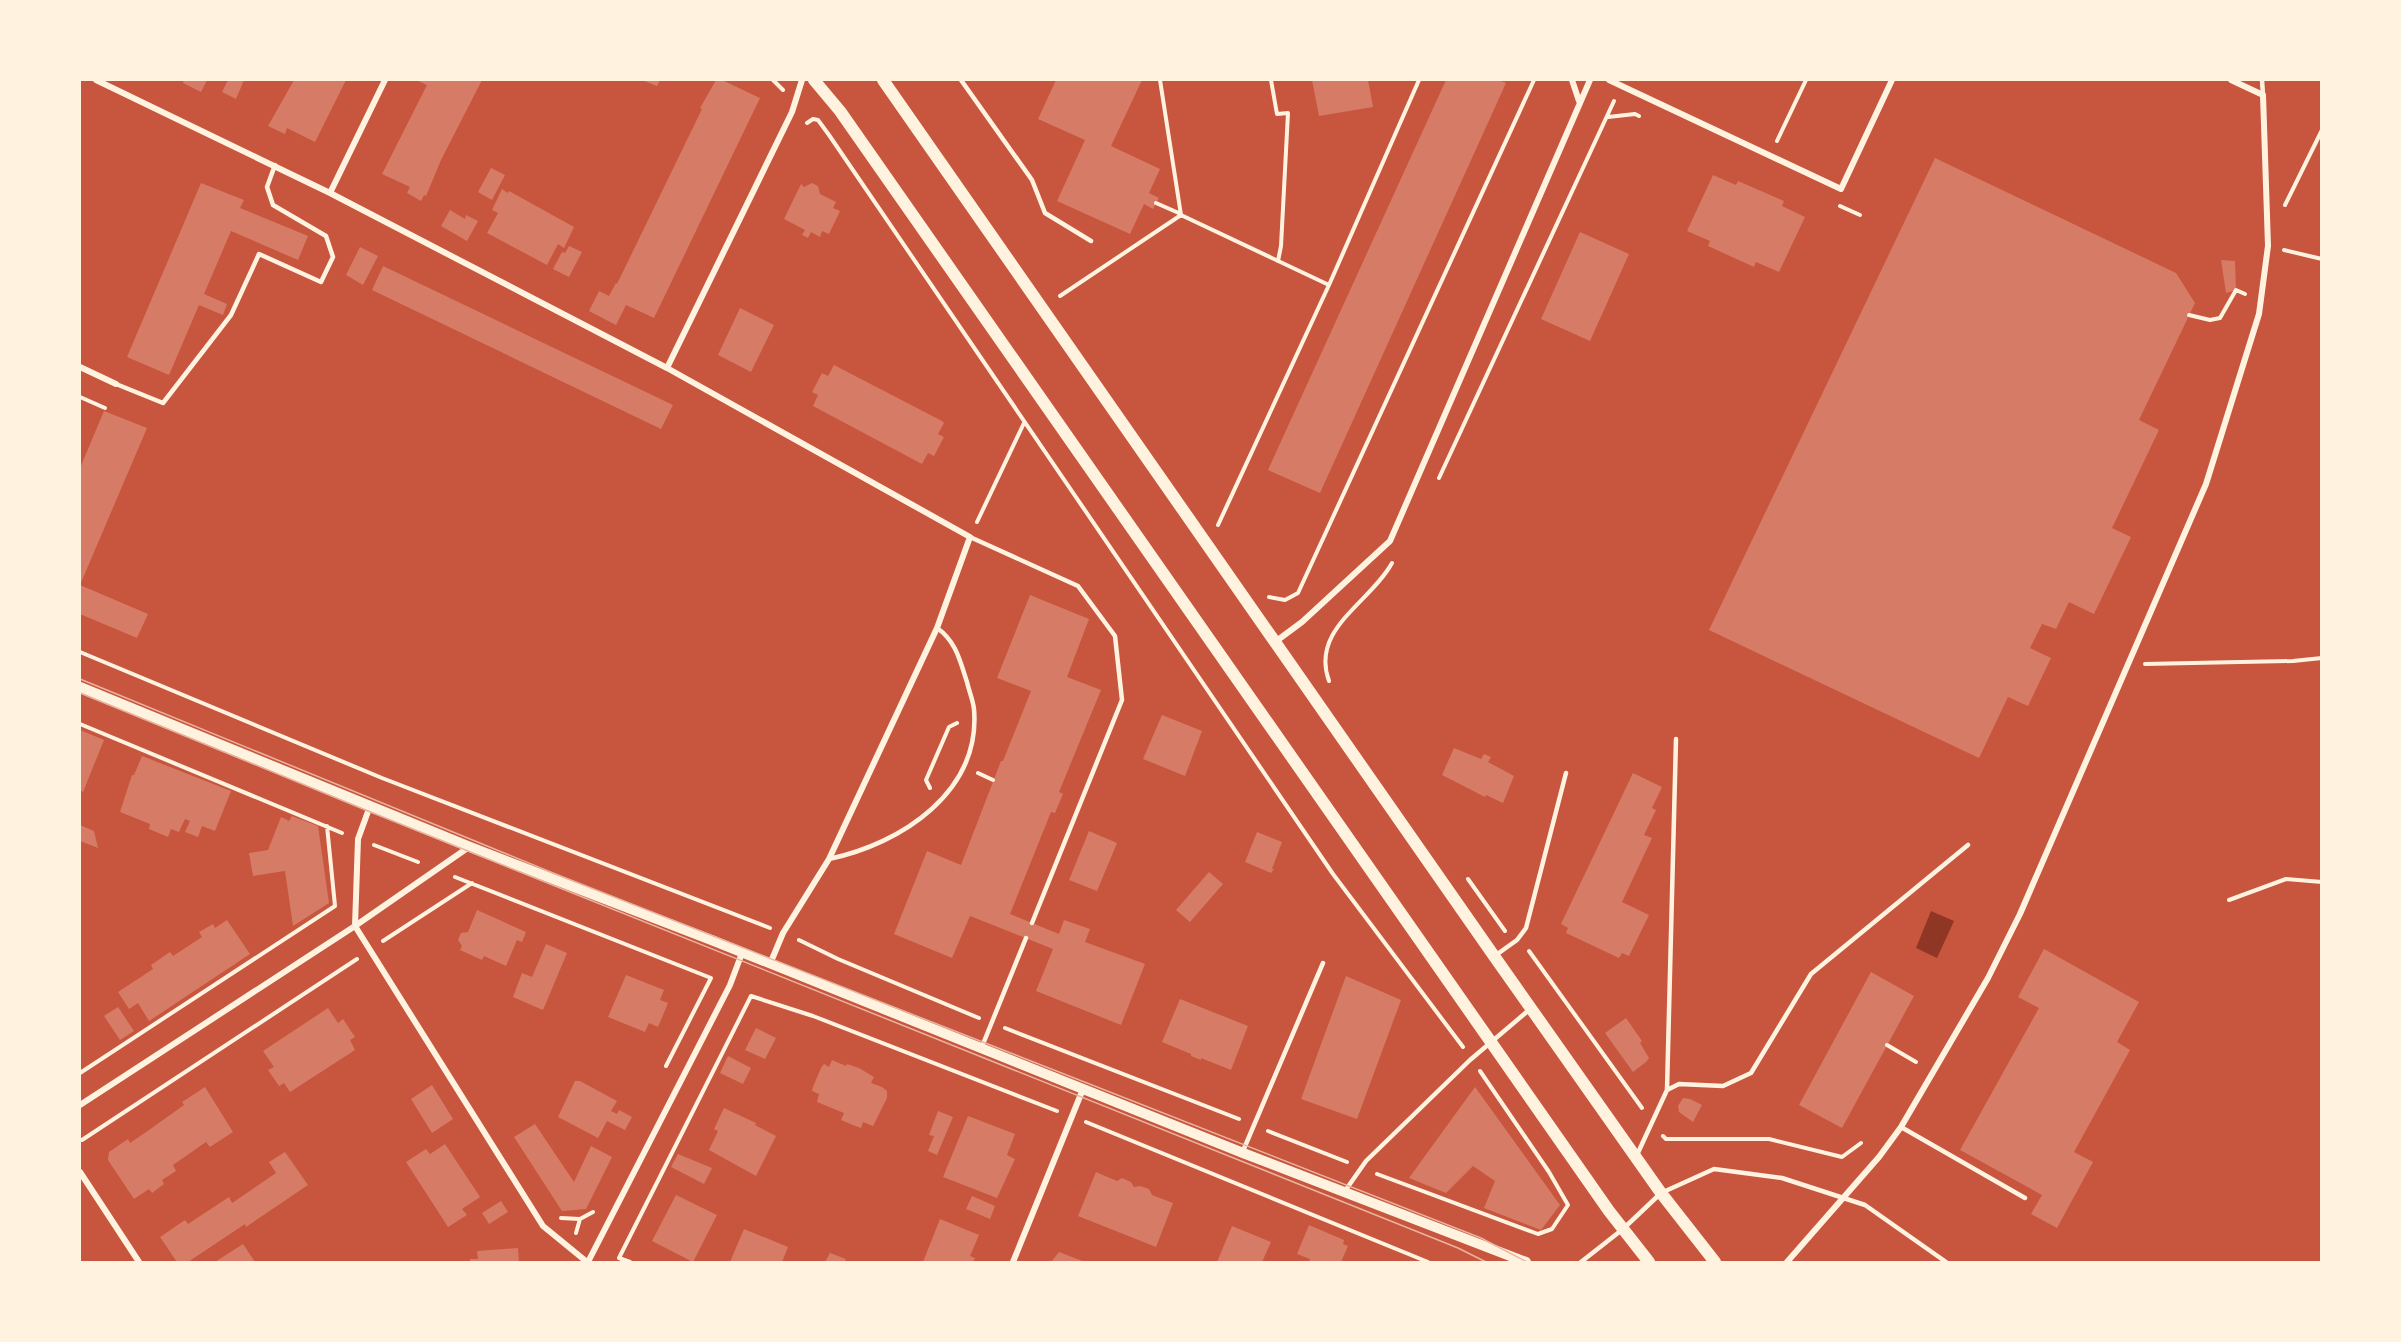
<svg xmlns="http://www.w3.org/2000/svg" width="2401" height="1342" viewBox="0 0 2401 1342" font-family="'Fira Sans Condensed',sans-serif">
  <rect width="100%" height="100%" fill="#c8553d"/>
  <!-- water -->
  <path fill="#8f3625" d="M1931 911 1954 921 1937 958 1916 948Z"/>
  <!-- building -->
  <path fill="#d67c66" d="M184 80H207L201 92 183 83Z
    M228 80H244L236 99 222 92Z
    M294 80H346L315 142 287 128 285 134 268 126Z
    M416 80H482L441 160 426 196 424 195 421 201 407 193 410 187 382 174 427 85Z
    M642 80H660L657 86Z
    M716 80H722L760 98 654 318 626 305 616 325 589 311 599 291 609 296 616 283 617 284 702 109 700 108Z
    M1056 80H1142L1111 146 1160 169 1149 193 1159 198 1153 209 1144 204 1130 234 1057 201 1085 140 1038 119Z
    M1312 80H1368L1373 107 1319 116Z
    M1446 80H1499L1506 83 1320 493 1268 470Z
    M1935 158 2176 273 2195 303 2139 420 2159 430 2112 528 2131 537 2094 614 2069 602 2056 629 2042 624 2030 648 2051 658 2028 706 2008 697 1979 758 1709 630Z
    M491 168 505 175 492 200 478 192Z
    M1713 175 1736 185 1738 181 1784 201 1782 206 1805 217 1779 272 1756 262 1754 267 1708 246 1710 241 1687 231Z
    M201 183 244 200 240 208 308 236 298 260 231 231 204 294 227 304 223 315 199 305 169 375 127 357Z
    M812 183 818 186 820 194 836 202 833 208 840 211 829 234 822 231 820 237 811 232 808 238 802 235 805 230 784 219 801 184 804 187Z
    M502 189 508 193 509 191 574 227 564 248 558 244 547 265 487 233 498 213 492 210Z
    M450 210 465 219 466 215 478 221 467 241 441 226Z
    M1580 232 1629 254 1590 341 1541 319Z
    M569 246 582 252 569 277 553 269 562 252 565 253Z
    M360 247 378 256 363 285 346 275Z
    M2221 260 2235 261 2236 290 2226 293Z
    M383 266 673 405 661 429 372 290Z
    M740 308 774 325 751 372 718 355Z
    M834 365 942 421 944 423 938 434 944 437 934 456 928 453 922 464 813 406 818 395 812 392 822 373 828 376Z
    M104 411 147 428 80 585 148 614 137 638 80 614V468Z
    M1030 595 1089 619 1067 677 1101 690 1059 792 1063 794 1055 813 1051 812 1010 914 1059 934 1064 920 1090 929 1085 942 1145 964 1121 1025 1036 991 1053 949 970 916 952 958 894 934 927 851 961 865 1001 761H1003L1031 691 997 678Z
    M1162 715 1202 731 1185 776 1143 759Z
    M80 730 104 740 83 792 80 790Z
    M1454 748 1481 759 1484 754 1491 757 1488 762 1514 776 1503 803 1486 795 1485 797 1442 775Z
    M142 756 231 791 215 831 202 826 198 837 185 832 190 821 185 819 179 832 171 829 168 837 149 829 150 824 120 812 132 775H134Z
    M1633 773 1662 787 1652 808 1656 810 1644 835 1652 838 1622 902 1649 915 1629 956 1622 953 1619 958 1566 933 1568 928 1561 924Z
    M292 816 318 826 329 903 293 926 285 871 253 876 249 853 268 850 281 817 289 821Z
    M80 825 94 831 98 848 80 841Z
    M1089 831 1117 843 1097 891 1069 880Z
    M1257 832 1282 842 1272 869H1274L1271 873 1245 862Z
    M1209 872 1223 884 1190 922 1176 910Z
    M477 910 526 932 522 942 517 940 506 966 484 956 482 960 460 950 462 946 458 940 461 933 468 932Z
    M227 920 250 954 149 1021 138 1003 129 1009 118 992 153 969 151 965 170 952 173 956 202 937 199 932 213 924 215 928Z
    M546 944 567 953 543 1010 513 997 522 973 532 977Z
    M2044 949 2139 1002 2117 1042 2130 1050 2074 1152 2093 1162 2057 1228 2031 1214 2042 1195 1960 1150 2039 1008 2018 997Z
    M1871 972 1914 996 1842 1128 1799 1105Z
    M626 975 664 990 660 1000 668 1003 658 1027 649 1023 645 1032 608 1017Z
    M1346 976 1401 1000 1357 1119 1301 1099Z
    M1180 999 1248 1026 1231 1070 1201 1058V1060L1191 1056V1054L1162 1042Z
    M118 1007 134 1031 120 1040 104 1016Z
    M328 1008 338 1023 343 1019 355 1037 350 1040 355 1050 290 1092 284 1083 279 1086 268 1070 274 1067 263 1051Z
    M1626 1018 1642 1041 1640 1043 1649 1058 1646 1062 1633 1072 1605 1033Z
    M756 1028 776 1038 765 1059 745 1050Z
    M728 1056 751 1068 743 1084 720 1073Z
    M832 1060 846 1066 847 1064 859 1068 874 1077 871 1083 882 1087 887 1091V1098L873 1126 863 1122 861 1128 853 1125 841 1120 844 1113 817 1102 819 1094 812 1091 813 1087 821 1068 824 1064 829 1067Z
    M575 1081H580L617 1101 611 1111 617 1114 619 1110 632 1117 625 1130 607 1121 598 1138 558 1117Z
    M432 1085 453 1119 432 1133 411 1099Z
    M205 1087 233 1132 210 1147 206 1142 173 1165 176 1171 162 1180 164 1184 152 1193 149 1189 134 1199 108 1160 109 1152 128 1139 130 1143 149 1130 184 1105 182 1102Z
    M1475 1087 1560 1205 1541 1230 1484 1208 1495 1181 1473 1166 1446 1193 1409 1178Z
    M1683 1098 1690 1099 1702 1105 1693 1122 1679 1112 1678 1106Z
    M724 1108 756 1123 755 1125 776 1136 756 1176 709 1150 718 1131 714 1129Z
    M938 1111 953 1117 937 1155 928 1151 934 1136 929 1135Z
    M968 1116 1015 1134 1007 1155 1015 1159 997 1198 943 1177Z
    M535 1124 574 1182 591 1146 612 1157 586 1209 562 1211 514 1137Z
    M445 1144 480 1197 462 1209 467 1215 448 1227 406 1162 426 1149 430 1154Z
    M285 1152 308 1185 246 1227 245 1224 188 1262H177L160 1237 185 1220 188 1224 229 1197 232 1203 276 1173 269 1162Z
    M678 1154 712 1168 704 1184 671 1167Z
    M1096 1172 1117 1181 1122 1178 1131 1182 1134 1187 1140 1186 1149 1189 1152 1195 1173 1203 1156 1247 1078 1216Z
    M676 1195 717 1215 693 1262 652 1241Z
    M972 1196 995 1206 990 1219 966 1209Z
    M501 1201 508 1212 489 1224 482 1213Z
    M940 1219 979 1235 970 1256 975 1258 973 1262H923Z
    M1309 1225 1344 1240 1343 1244 1348 1246 1341 1262H1309L1310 1259 1297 1254Z
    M1232 1226 1271 1242 1262 1262H1217Z
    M744 1229 788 1247 782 1262H730Z
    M243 1244 255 1262H215Z
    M518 1248 519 1262H470V1259H478L477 1251Z
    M1059 1252 1085 1262H1051Z
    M830 1253 846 1259 844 1262H825Z"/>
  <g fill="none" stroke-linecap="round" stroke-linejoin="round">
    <!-- path -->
    <path stroke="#fff3e0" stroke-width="4" d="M773 80 783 90
      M1160 80 1181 215 1329 285
      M1271 80 1277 114 1288 113 1281 246 1278 261
      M1608 117 1635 114 1639 116
      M807 123 813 119 818 120 829 135 1333 874 1463 1047
      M1777 141 1806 80
      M1156 203 1181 214
      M2285 205 2322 130
      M1840 206 1860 215
      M2284 250 2322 259
      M1060 296 1181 215
      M2189 315 2210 320 2220 318 2236 290 2245 294
      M80 397 105 408
      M1439 478 1614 101
      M977 522 1024 423
      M1218 525 1329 285 1419 80
      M1269 597 1285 600 1298 593 1534 80
      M80 652 382 778 770 928
      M2145 664 2293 661 2322 658
      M1329 681C1310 629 1370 603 1392 563
      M80 724 342 833
      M978 773 993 780
      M930 788 926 780 949 727 957 723
      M374 845 418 862
      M455 877 711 978 666 1066
      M1468 879 1505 931
      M2229 900 2286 879 2322 882
      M799 940 838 959 979 1018
      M383 941 472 883
      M1529 951 1642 1108
      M1005 1028 1239 1119
      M1887 1045 1916 1062
      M80 1073 335 906 327 826
      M1086 1122 1428 1262
      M1268 1131 1347 1162
      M1663 1136 1666 1139H1769L1842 1157 1861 1143
      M82 1140 357 959
      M1377 1174 1538 1234 1552 1229 1568 1205 1549 1172 1480 1071
      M561 1218 580 1219 593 1212
      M576 1233 580 1219
      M630 1262 619 1258 751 996 813 1016 1057 1111"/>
    <!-- service -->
    <path stroke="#fff3e0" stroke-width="4.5" d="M961 80 1032 180 1045 213 1091 241
      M2262 80 2263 95
      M116 384 163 403 231 315 259 254 321 282 333 257 326 236 273 205 267 187 275 165
      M970 537 1078 586 1115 636 1122 700 1032 923
      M829 859C901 844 981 792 974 709 973 700 969 691 967 682 960 661 956 641 937 628
      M1496 955 1517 940 1526 928 1566 773
      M981 1049 1026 938
      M1667 1090 1676 739
      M1901 1127 2025 1198
      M1243 1151 1323 963
      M1636 1157 1667 1090 1679 1084 1723 1086 1751 1073 1811 974 1968 845
      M1345 1191 1366 1161 1470 1060 1529 1010
      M1581 1262 1623 1229 1661 1193 1714 1169 1782 1178 1865 1205 1946 1262"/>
    <!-- minor -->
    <path stroke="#fff3e0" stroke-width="6" d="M96 80 330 193 667 368 970 537 937 628 829 859 783 933 770 964
      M1572 80 1579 101
      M1609 80 1841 189 1892 80
      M330 193 385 80
      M80 367 116 384
      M667 368 792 112 802 80
      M1275 642 1302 622 1390 541 1590 80
      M370 806 358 839 355 926 543 1226 587 1262
      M80 1105 355 926 469 847
      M80 1172 139 1262
      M588 1262 730 985 742 953
      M1013 1262 1083 1089
      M1787 1262 1879 1157 1901 1127 1988 978 2020 914 2206 484 2259 314 2268 246 2263 95 2231 80"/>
    <!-- tertiary -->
    <path stroke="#fff3e0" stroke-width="10" d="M80 687 470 847 714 941 1243 1153 1526 1262"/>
    <!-- secondary -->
    <path stroke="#fff3e0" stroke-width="12" d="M814 80 840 111 1609 1211 1649 1262
      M883 80 1494 956 1661 1193 1715 1262"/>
    <!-- tram -->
    <path stroke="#e9b49f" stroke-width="1.5" d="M80 679 553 873 1481 1238 1527 1262
      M80 693 368 811 1458 1248 1486 1262"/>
  </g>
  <!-- border -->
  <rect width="2401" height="1342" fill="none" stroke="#fff3e0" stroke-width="162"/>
</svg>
